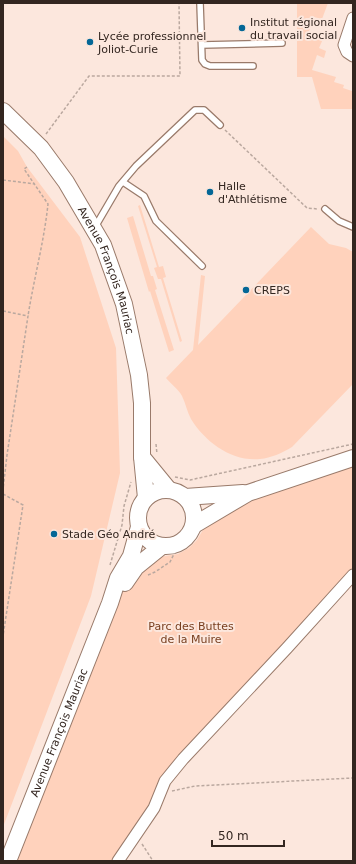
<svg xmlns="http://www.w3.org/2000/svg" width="356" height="864" viewBox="0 0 356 864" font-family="'DejaVu Sans',sans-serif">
  <rect width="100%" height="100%" fill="#fce7dd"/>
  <!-- green -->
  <path fill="#ffd2bc" d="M297 3H328L322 19 314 17 308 34 323 39 319 48 326 51 324 58 317 55 312 70 336 77 334 82 344 85 343 88 352 91 353 88V109H321L312 77H297Z
    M3 136 18 151 27 167 80 237 116 348 120 473 91 596 3 827Z
    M140 205 159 267 163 266 166 277 163 278 182 341 180 342 161 279H158L154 268 157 267 138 206Z
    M133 216 151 276H153L157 289 155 290 174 350 169 352 150 291 149 292 127 218Z
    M311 227 329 244 346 248 353 252V384L292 447C282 453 271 458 260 459 232 462 205 442 191 419 187 412 186 404 182 396 179 390 171 384 166 378L193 350 201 275 205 276 198 345Z
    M353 466V573L159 790 117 861H14L118 599 127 585 153 558 178 554 189 548 197 540 208 521 230 507Z"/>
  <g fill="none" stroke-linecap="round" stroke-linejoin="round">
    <!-- lane casing -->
    <g stroke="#997a6a" stroke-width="8">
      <path id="lane" d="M200 3 202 60 205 64 210 66H253
        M202 45 282 43
        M123 182 144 196 156 221 202 266
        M325 209 339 221 353 227
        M95 227 119 186 136 166 195 110H204L220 125"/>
    </g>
    <!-- street casing -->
    <g stroke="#997a6a" stroke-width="13">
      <path id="street" d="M353 18 344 45 347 52 353 56
        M118 861 154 808 165 781 183 759 287 648 353 575"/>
    </g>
    <!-- secondary casing -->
    <g stroke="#997a6a" stroke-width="18">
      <g id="secondary">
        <path id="s1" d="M3 111 41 148 66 182 103 245 124 304 139 375 142 403V457L146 498"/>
        <path d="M142 457 169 490"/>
        <circle cx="166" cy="518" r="28"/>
        <path d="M185 497 243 493"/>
        <path d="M194 525 248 493 353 458"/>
        <path d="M125 583 136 567 162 546"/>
        <path id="s2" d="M8 861 110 603 118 578 131 556 139 527"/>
      </g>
    </g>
    <!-- path -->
    <path stroke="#baa89f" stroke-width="1.5" stroke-dasharray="3 2" stroke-linecap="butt" d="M225 130 307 208 318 209
      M46 134 89 76H180L179 3
      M27 167 24 169 48 204C44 242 34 278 28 316
      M3 180 35 184
      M3 311 28 316 7 455 3 490
      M156 444 157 454
      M175 477 190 480 353 444
      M3 494 23 505 3 636
      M110 565 122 525 124 506 131 482
      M148 575 155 572 170 562 179 544
      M172 791 195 786 353 778
      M142 844 153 861"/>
    <!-- lane -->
    <use href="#lane" stroke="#fff" stroke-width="5.5"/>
    <!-- street -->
    <use href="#street" stroke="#fff" stroke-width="11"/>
    <!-- secondary -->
    <use href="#secondary" stroke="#fff" stroke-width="16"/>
  </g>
  <!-- markers -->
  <g fill="#046796" stroke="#fce7dd" stroke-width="1.5">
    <circle cx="242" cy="28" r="4"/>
    <circle cx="90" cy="42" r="4"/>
    <circle cx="210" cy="192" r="4"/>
    <circle cx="246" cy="290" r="4"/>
    <circle cx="54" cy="534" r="4"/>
  </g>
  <g text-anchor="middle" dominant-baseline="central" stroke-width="4" stroke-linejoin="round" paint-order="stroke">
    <!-- poi labels -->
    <g font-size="11" fill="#332620" stroke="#fce7dd" text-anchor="start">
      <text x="250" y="22">Institut régional<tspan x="250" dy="13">du travail social</tspan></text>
      <text x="98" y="36">Lycée professionnel<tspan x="98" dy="13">Joliot-Curie</tspan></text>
      <text x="218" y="186">Halle<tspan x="218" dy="13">d'Athlétisme</tspan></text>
      <text x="254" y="290">CREPS</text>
      <text x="62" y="534">Stade Géo André</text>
    </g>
    <!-- street labels -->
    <g font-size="11" fill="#332620" stroke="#fce7dd">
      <text stroke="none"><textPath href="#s1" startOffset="193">Avenue François Mauriac</textPath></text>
      <text stroke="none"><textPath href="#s2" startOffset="138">Avenue François Mauriac</textPath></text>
    </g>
    <!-- park labels -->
    <g font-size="11" fill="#783f1f" stroke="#fce7dd">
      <text x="191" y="626">Parc des Buttes<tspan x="191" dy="13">de la Muire</tspan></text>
    </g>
  </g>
  <!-- border -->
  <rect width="356" height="864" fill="none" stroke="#332620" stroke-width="8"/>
  <!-- scale -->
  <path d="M212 840v6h72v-6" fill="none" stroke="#332620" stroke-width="2"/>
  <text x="218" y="840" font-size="12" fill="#332620" stroke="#fce7dd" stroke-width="3" paint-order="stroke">50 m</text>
</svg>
